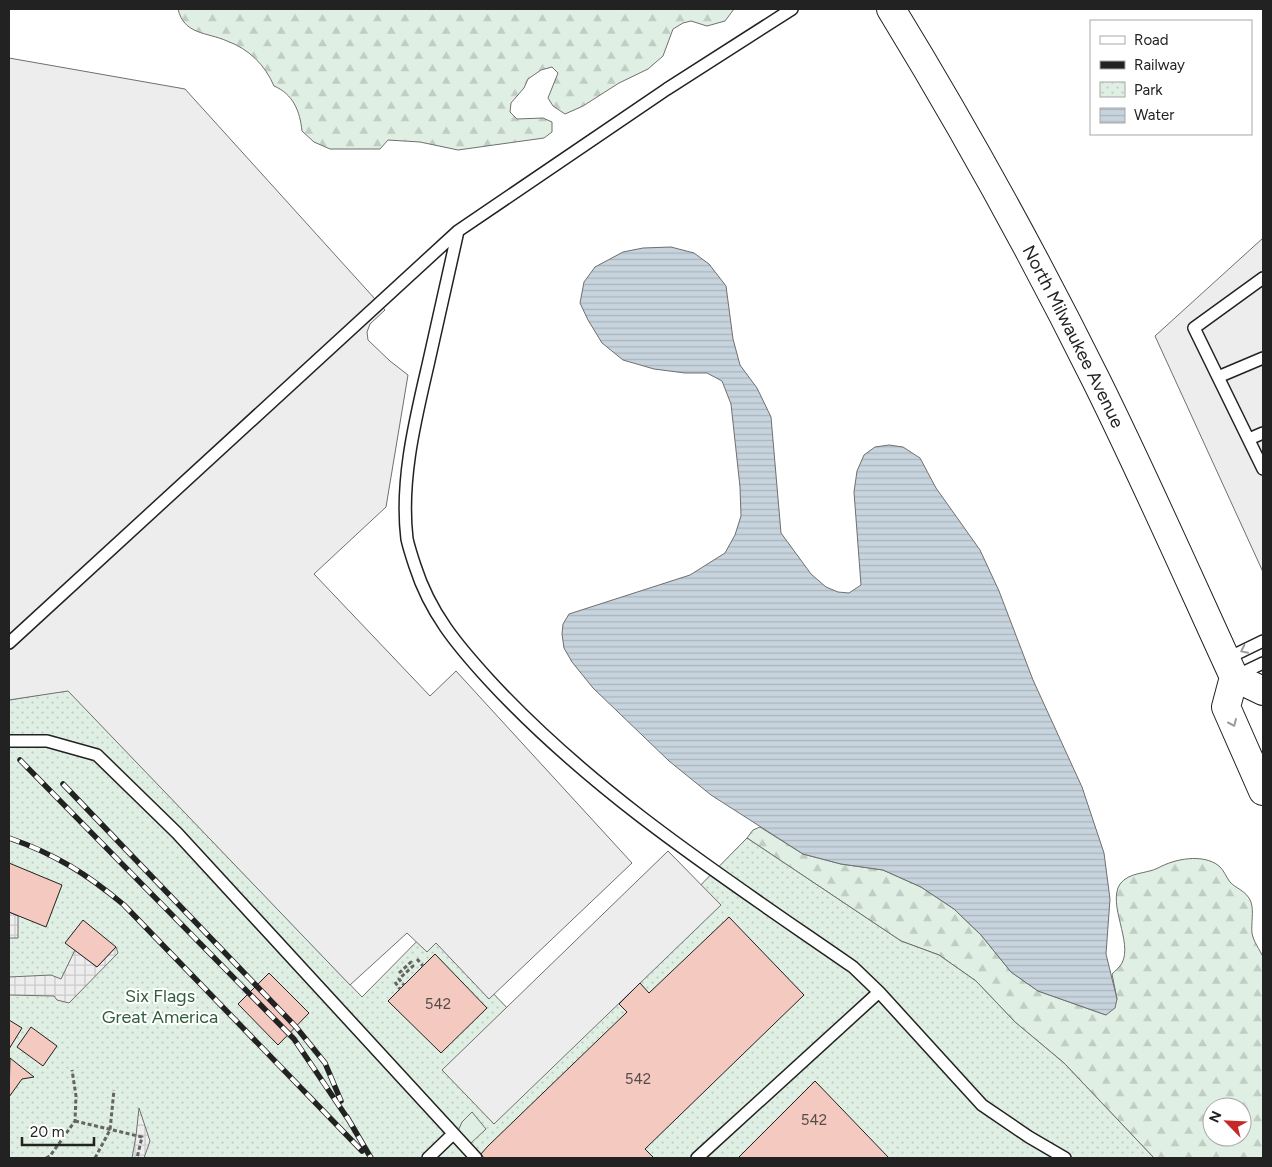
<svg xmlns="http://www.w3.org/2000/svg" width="1272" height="1167" viewBox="0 0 1272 1167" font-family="Figtree,sans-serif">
  <defs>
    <pattern id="forest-firs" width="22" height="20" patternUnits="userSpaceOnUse" patternTransform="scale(1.25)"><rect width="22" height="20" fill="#e0efe3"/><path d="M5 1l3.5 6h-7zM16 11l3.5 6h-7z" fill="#c0cdc2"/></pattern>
    <pattern id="park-dots" width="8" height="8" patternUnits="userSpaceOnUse" patternTransform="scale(1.25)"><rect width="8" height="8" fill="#e0efe3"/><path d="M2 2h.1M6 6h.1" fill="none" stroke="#c0cdc2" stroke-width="1.8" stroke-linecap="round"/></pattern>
    <pattern id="plaza-grid" width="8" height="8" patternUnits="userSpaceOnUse" patternTransform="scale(1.25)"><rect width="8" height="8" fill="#ededed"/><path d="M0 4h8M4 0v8" fill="none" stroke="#cbcbcb"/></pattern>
    <pattern id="water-rules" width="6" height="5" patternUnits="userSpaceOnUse" patternTransform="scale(1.25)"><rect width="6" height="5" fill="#c7d3dd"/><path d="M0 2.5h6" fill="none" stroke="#abb5bd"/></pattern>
  </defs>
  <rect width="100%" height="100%" fill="#fff"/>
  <!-- forest -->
  <path fill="url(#forest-firs)" stroke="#6f6f6f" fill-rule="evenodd" d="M178 9H734L725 21 707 26 691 21 683 23 673 29 663 56 648 69 619 83 583 106 565 114 553 106 548 98 558 73 552 67 541 70 528 79 524 88 511 103 510 112 517 119 543 118 552 122V132L544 138 458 150 420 142 388 140 380 149H330L314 142 302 131C300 111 293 94 274 86 265 65 249 49 227 41 207 32 184 35 178 9Z
    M760 827 803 854 841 864 883 870 921 887 954 909 981 935 1011 972 1038 991 1106 1015 1117 999 1112 974C1115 971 1120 967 1122 963 1133 942 1107 904 1120 884 1129 872 1146 874 1158 868 1174 859 1203 853 1219 866 1224 870 1226 877 1230 882 1235 888 1247 891 1251 902 1254 912 1251 923 1252 933 1253 941 1260 950 1263 957V1158H1154L1064 1063 1015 1022 976 981 939 955 901 941 747 838 753 830ZM1212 1107H1242V1137H1212Z"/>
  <!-- park -->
  <path fill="url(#park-dots)" stroke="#6f6f6f" d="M68 690 362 997 430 928 543 1045 747 838 901 941 939 955 976 981 1015 1022 1064 1063 1154 1158H9V700Z"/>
  <!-- garden -->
  <path fill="#e0efe3" stroke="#6f6f6f" d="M472 1112 486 1129 470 1144 458 1131 462 1122Z"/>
  <!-- parking -->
  <path fill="#ededed" stroke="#6f6f6f" d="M9 58 185 89 385 310 370 324 367 332 368 340 390 361 408 375 386 507 314 574 430 696 456 671 632 863 489 999 436 943 427 952 407 933 350 985 68 691 9 700Z
    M1263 238V572L1155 336Z
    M668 851 721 905 494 1124 442 1070Z"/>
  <!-- plaza -->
  <path fill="url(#plaza-grid)" stroke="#6f6f6f" d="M9 912 18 916V938H9Z
    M116 947 118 953 69 1003 57 1000 54 996 9 995V977L51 975 61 979 75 950 97 967Z
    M139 1108 150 1141 144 1158H132L136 1136Z"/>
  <!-- water -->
  <path fill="url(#water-rules)" stroke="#6f6f6f" d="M671 247 694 253 709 264 726 286 733 339 740 365 757 388 771 417 781 533 811 574 826 587 838 592 849 593 861 585 854 492 857 471 864 455 875 447 889 445 903 447 920 458 936 488 980 550 999 591 1033 680 1082 787 1104 853 1110 899 1106 954 1117 999 1115 1008 1106 1015 1038 991 1011 972 981 935 954 909 921 887 883 870 841 864 803 854 711 795 669 761 593 688 572 662 564 648 562 634 563 624 569 614 690 575 725 553 735 535 741 516 740 487 731 404 722 381 707 373H685L654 369 623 360 602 343 588 320 580 303 584 282 595 267 623 252 643 248Z"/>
  <!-- building -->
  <path fill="#f3c9c0" stroke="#222" d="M9 863 62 885 46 927 9 912Z
    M729 917 804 995 645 1149 654 1158H484L481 1154 488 1146 627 1012 619 1004 640 983 649 993Z
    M83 920 116 947 97 967 65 943Z
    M435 954 487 1008 441 1053 388 1001Z
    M269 973 309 1013 278 1045 238 1004Z
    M9 1020 22 1028 9 1049Z
    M31 1027 57 1046 43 1066 17 1047Z
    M10 1058 34 1077 22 1079 9 1097Z
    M815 1081 889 1158H738Z"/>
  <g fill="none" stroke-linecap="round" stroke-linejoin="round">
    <!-- lane casing -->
    <g stroke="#222" stroke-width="14">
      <path id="lane" d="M792 9 667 89 458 231C448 276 438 321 428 365 415 421 400 481 407 539 409 548 412 557 415 566 430 613 457 645 489 680 594 794 726 879 853 967L879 992 982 1105 1029 1137 1065 1158
        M1263 278 1194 328 1263 469
        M1218 377 1263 358
        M1249 439 1263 433
        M9 643 458 231
        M1226 659 1263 641
        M1238 675 1263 663
        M9 741H47L97 755 177 833 476 1158
        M428 1158 453 1134
        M697 1158 879 992"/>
    </g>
    <!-- primary casing -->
    <g stroke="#222" stroke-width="30">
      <g id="primary">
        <path id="s1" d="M891 9C965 130 1034 255 1097 382 1145 479 1189 579 1234 677L1226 707 1263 791"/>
        <path d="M1234 677 1263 691"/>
      </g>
    </g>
    <!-- path -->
    <path stroke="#646464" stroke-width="3" stroke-dasharray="4 2.5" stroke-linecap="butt" d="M417 959 423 966
      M399 973 411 962 413 966 399 979 404 985
      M395 982 400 989
      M75 1121 142 1137 137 1158
      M46 1158 50 1156 75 1121 76 1096 72 1070
      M95 1158 110 1130 114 1090"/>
    <!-- lane -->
    <use href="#lane" stroke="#fff" stroke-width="11"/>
    <!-- primary -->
    <use href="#primary" stroke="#fff" stroke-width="28"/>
    <!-- rail casing -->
    <g stroke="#222" stroke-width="5.5">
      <path id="rail" d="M20 760 294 1039 350 1122
        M63 784 296 1027 325 1063 341 1101
        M9 838C55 854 87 874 124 905L362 1151
        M347 1117 371 1158"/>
    </g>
    <!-- rail -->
    <use href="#rail" stroke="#fff" stroke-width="4" stroke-dasharray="11" stroke-linecap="butt"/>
  </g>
  <!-- one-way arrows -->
  <defs><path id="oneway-chevron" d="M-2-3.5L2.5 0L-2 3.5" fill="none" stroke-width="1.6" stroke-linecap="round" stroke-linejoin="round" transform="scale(1.25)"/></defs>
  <g stroke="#9c9c9c">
    <use href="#oneway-chevron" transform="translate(1244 650) rotate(154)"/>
    <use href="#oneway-chevron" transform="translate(1233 723) rotate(66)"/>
  </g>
  <g text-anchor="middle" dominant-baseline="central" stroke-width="4" stroke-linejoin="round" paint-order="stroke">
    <!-- number labels -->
    <g font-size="15" fill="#564c4a">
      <text x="438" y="1004">542</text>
      <text x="638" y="1079">542</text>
      <text x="814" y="1120">542</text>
    </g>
    <!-- street labels -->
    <g font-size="18" fill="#222" stroke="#fff">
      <text stroke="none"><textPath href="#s1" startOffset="375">North Milwaukee Avenue</textPath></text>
    </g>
    <!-- park labels -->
    <g font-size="18" fill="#2f5e38" stroke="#fff">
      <text x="160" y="996">Six Flags<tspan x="160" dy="21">Great America</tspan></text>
    </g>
  </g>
  <!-- border -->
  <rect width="1272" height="1167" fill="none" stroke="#222222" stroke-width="20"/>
  <!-- legend -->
  <rect x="1090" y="20" width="162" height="115" fill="#ffffff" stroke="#a7a7a7"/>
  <rect x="1100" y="36" width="25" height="8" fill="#ffffff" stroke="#a7a7a7"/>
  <text x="1134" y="45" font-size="15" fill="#222222">Road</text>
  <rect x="1100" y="61" width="25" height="8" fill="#222222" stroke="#a7a7a7"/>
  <text x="1134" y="70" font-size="15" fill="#222222">Railway</text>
  <rect x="1100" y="82" width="25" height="15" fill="url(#park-dots)" stroke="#a7a7a7"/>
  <text x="1134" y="95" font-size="15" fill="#222222">Park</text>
  <rect x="1100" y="108" width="25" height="15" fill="url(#water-rules)" stroke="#a7a7a7"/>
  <text x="1134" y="120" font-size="15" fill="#222222">Water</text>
  <!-- north arrow -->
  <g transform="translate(1227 1122) rotate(294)"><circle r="24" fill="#ffffff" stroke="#a7a7a7"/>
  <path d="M0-4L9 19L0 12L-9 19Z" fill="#c62828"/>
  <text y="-8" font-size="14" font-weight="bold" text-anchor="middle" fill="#222222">N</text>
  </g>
  <!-- scale -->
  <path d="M22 1137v8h72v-8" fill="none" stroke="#222222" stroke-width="2.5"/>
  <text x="30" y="1137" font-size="15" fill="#222222" stroke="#ffffff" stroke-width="4" paint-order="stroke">20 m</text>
</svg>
